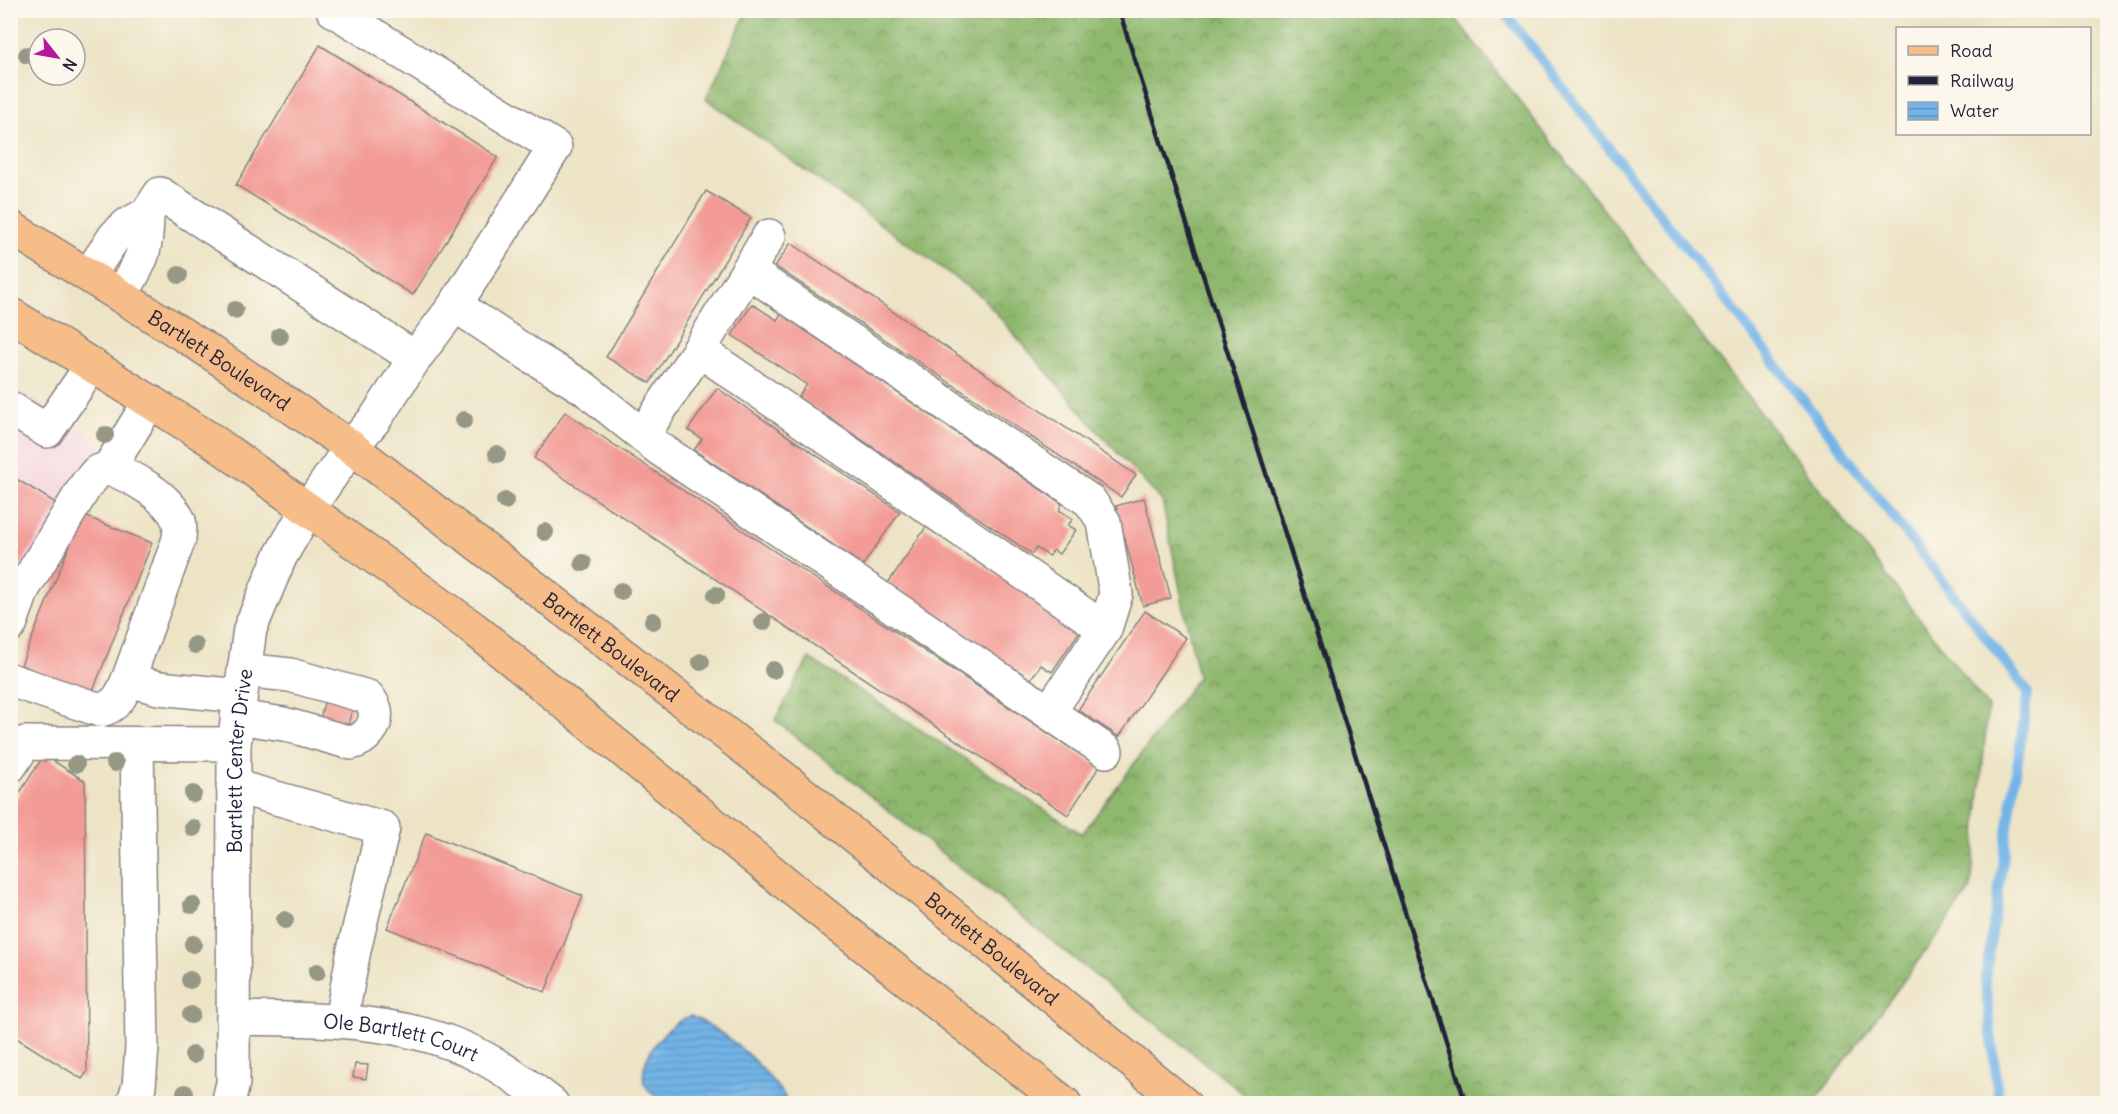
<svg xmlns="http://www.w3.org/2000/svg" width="2118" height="1114" viewBox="0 0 2118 1114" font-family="Delius,sans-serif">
  <defs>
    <pattern id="forest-crowns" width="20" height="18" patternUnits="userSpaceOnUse" patternTransform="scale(1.5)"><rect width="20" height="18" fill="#8fb86e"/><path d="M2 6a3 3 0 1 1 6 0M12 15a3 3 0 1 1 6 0" fill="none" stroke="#74955c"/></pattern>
    <pattern id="water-rules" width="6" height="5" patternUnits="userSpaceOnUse" patternTransform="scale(1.5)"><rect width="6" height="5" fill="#72b4e7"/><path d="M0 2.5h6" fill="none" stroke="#5d92bc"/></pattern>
  </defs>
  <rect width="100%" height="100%" fill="#fbf7ec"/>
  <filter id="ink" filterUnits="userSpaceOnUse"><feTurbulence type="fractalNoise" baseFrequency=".0167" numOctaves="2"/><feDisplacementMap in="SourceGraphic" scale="12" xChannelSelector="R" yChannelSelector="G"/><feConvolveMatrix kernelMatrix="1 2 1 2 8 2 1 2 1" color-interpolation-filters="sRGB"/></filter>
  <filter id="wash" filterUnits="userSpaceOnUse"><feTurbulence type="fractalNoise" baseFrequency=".008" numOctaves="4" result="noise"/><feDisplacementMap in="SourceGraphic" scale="24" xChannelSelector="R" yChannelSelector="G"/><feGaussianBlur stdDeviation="1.35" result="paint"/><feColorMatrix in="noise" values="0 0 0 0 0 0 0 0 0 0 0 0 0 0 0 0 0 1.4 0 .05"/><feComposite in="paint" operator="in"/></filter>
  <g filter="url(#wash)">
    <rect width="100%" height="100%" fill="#ede4c6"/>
    <!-- built -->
    <path fill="#f4cfdd" d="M11 386 102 444 11 593Z"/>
    <!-- forest -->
    <path fill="url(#forest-crowns)" stroke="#586d54" stroke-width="1.5" d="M747 11H1450L1988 707 1971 889 1814 1103H1255L775 720 809 658 1082 834 1198 677 1162 501 1103 437 982 297 706 99Z"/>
    <!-- water -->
    <path fill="url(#water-rules)" stroke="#4a6b91" stroke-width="1.5" d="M691 1016C730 1033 761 1064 786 1098L783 1103H662C656 1097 646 1090 644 1082 639 1056 668 1022 691 1016Z"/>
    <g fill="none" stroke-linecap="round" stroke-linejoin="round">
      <!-- stream -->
      <path stroke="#72b4e7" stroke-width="10" d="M1503 10 2028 692 1985 981 1999 1104"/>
    </g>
    <g id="blocks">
      <!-- building -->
      <path fill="#f39b96" d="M320 45 498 157 413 295 236 185Z
        M706 191 751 218 650 383 606 357Z
        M791 243 1136 475 1121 497 775 266Z
        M752 304 777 320 781 314 1062 504 1059 510 1073 519 1068 525 1076 530 1059 554 1053 550 1049 556 1036 548 1032 554 798 397 807 385 732 335Z
        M717 388 900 512 863 565 694 450 702 439 688 430Z
        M565 412 1099 767 1068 815 534 458Z
        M10 475 59 505 10 581Z
        M1144 498 1171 598 1143 606 1116 506Z
        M82 515 152 543 92 693 21 665Z
        M926 527 1080 631 1052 672 1041 665 1030 680 888 583Z
        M1145 611 1186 638 1119 737 1078 710Z
        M326 695 354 702 347 730 319 723Z
        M44 755 85 781 87 1072 82 1079 10 1034V808Z
        M426 833 583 896 545 992 387 928Z
        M355 1064 368 1065 366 1079 353 1077Z"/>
    </g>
  </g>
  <g filter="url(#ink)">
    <use href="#blocks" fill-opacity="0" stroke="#888380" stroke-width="1.5"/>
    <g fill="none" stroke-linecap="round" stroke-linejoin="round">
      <!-- minor casing -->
      <g stroke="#888380" stroke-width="36">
        <g id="minor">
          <path d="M748 271 1090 501 1104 522 1116 594 1105 629 1049 712"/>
          <path d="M89 275 115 236 127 225 147 214 160 194 415 358"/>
          <path d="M121 295C141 262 147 253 147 214"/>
          <path d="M455 305 533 357 584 388 657 447 1106 751"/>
          <path d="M699 350 1105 629"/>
          <path d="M10 408 47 431 92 365"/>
          <path d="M643 435 699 350 769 236"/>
          <path d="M109 468 150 401"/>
          <path d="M10 625 23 589 86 485 97 472 109 468C133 477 168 496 179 521 181 526 179 534 179 539L128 680C122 695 116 707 100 710L10 680"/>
          <path d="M128 680 159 688 240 696"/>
          <path d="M237 717 284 724 351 743C365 740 378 726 375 710 374 706 371 701 368 697L290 675 244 670"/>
          <path d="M10 766 25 743 234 744"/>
          <path d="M233 786 383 828 354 950 341 1020"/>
          <path id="s1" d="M233 1018C309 1020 391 1017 463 1048 494 1061 525 1083 552 1104"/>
          <path d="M133 1104 139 1086 142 1047 137 744"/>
          <path id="s2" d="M228 1104 233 1083 234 744 250 629 280 557 307 510 351 447 375 419 415 358 455 305 555 147 333 10"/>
        </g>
      </g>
      <!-- major casing -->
      <g stroke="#888380" stroke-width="36">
        <g id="major">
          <path id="s3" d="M10 227 198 344 351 447 781 776 1184 1104"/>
          <path d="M10 314 213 441 473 628 810 903 1065 1104"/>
        </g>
      </g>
      <!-- minor -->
      <use href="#minor" stroke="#fff" stroke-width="33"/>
      <!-- major -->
      <use href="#major" stroke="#f7bd88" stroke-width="33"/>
      <!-- rail -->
      <path stroke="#22223b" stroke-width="4.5" d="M1119 10 1466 1104"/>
    </g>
    <!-- trees -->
    <g fill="#969785">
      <circle cx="27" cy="55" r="9"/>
      <circle cx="179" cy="275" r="9"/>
      <circle cx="235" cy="310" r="9"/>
      <circle cx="280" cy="336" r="9"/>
      <circle cx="464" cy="420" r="9"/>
      <circle cx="105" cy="435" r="9"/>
      <circle cx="497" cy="454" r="9"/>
      <circle cx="505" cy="501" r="9"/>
      <circle cx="545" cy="532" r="9"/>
      <circle cx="583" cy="563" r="9"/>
      <circle cx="621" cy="591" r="9"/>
      <circle cx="716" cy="595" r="9"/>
      <circle cx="653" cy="621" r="9"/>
      <circle cx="763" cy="622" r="9"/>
      <circle cx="195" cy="645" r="9"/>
      <circle cx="701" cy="662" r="9"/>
      <circle cx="773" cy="670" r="9"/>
      <circle cx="115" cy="763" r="9"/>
      <circle cx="76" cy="764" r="9"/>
      <circle cx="193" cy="794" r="9"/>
      <circle cx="193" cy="828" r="9"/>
      <circle cx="192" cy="905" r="9"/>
      <circle cx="285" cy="920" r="9"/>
      <circle cx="193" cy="944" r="9"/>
      <circle cx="317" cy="972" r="9"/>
      <circle cx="190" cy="980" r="9"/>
      <circle cx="191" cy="1015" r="9"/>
      <circle cx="193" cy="1055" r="9"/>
      <circle cx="185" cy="1093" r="9"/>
    </g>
  </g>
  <g text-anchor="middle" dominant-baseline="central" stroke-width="4.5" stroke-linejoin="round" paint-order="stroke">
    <!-- street labels -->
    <g font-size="20" fill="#22223b" stroke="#fbf7ec">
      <text stroke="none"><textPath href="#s3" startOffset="248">Bartlett Boulevard</textPath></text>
      <text stroke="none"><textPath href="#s3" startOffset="734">Bartlett Boulevard</textPath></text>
      <text stroke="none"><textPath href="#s2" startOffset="344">Bartlett Center Drive</textPath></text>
      <text stroke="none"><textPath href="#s3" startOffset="1220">Bartlett Boulevard</textPath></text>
      <text stroke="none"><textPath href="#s1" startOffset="170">Ole Bartlett Court</textPath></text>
    </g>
  </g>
  <!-- margin -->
  <rect width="2118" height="1114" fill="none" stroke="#fbf7ec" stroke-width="36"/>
  <!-- legend -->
  <rect x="1896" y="27" width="195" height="108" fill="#fbf7ec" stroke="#a4a2a5" stroke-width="1.5"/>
  <rect x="1908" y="46" width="30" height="9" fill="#f7bd88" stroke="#a4a2a5" stroke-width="1.5"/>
  <text x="1950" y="57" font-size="18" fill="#22223b">Road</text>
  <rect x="1908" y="76" width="30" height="9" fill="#22223b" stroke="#a4a2a5" stroke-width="1.5"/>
  <text x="1950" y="87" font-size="18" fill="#22223b">Railway</text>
  <rect x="1908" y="102" width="30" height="18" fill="url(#water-rules)" stroke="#a4a2a5" stroke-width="1.5"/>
  <text x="1950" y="117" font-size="18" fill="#22223b">Water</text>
  <!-- north arrow -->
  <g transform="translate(57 57) rotate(121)"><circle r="28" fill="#fbf7ec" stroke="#a4a2a5" stroke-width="1.5"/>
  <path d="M0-4.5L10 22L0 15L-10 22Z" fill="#b5179e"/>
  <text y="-9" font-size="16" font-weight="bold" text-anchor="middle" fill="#22223b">N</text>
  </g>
</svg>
